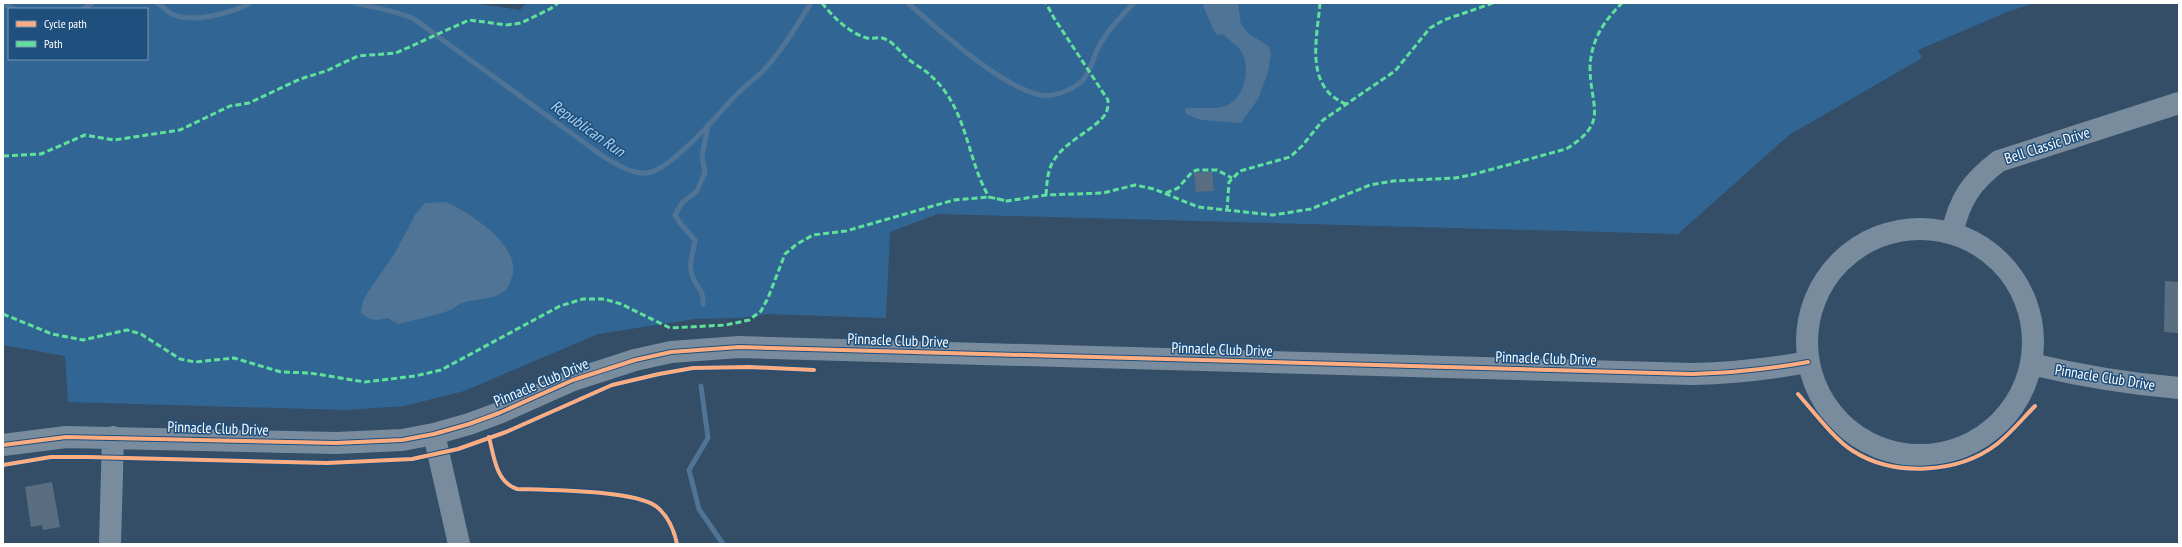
<svg xmlns="http://www.w3.org/2000/svg" width="2182" height="547" viewBox="0 0 2182 547" font-family="'PT Sans Narrow',sans-serif">
  <rect width="100%" height="100%" fill="#344e67"/>
  <!-- green -->
  <path fill="#316694" fill-rule="evenodd" d="M3 3H472L520 10 526 3H2034L2007 12 1918 50 1922 58 1789 135 1678 234 938 214 890 232 886 318 767 314 739 318 695 319 598 334 464 391 404 406 347 410 68 402 65 356 3 345ZM9 9H147V59H9Z"/>
  <!-- water -->
  <path fill="#507495" d="M1202 3H1238L1241 25 1248 33 1268 46 1271 53 1268 72 1258 99 1241 123 1201 120 1186 114 1185 109C1198 106 1213 110 1225 106 1244 100 1252 67 1241 51 1237 44 1228 40 1223 34L1218 35 1214 31Z
    M446 202C470 213 522 246 512 277 510 282 508 289 503 292 491 301 475 298 462 303 457 305 453 309 448 311 432 316 415 320 398 324L388 318C376 321 371 321 361 313L363 301 368 292 395 253 415 215 425 203Z"/>
  <g fill="none" stroke-linecap="round" stroke-linejoin="round">
    <!-- stream -->
    <path stroke="#507495" stroke-width="5" d="M3 3 14 9
      M157 3C162 6 167 11 172 14 193 24 231 13 250 3
      M355 3C375 8 395 10 414 19L604 157C617 164 631 174 646 173 670 172 720 112 737 94 745 86 754 80 762 72 781 52 796 27 811 3
      M908 3C940 31 1000 86 1040 95 1053 98 1072 90 1082 81 1090 74 1093 58 1098 48 1107 31 1120 17 1134 3
      M83 9 93 3
      M703 304C704 289 696 288 692 275 688 263 694 251 695 240L680 223 675 215 682 203 697 191 705 172 702 156 708 125
      M701 386 708 438 689 470 699 509 723 544"/>
  </g>
  <!-- building -->
  <path fill="#5a6e81" d="M1212 172 1214 191 1196 192 1194 173Z
    M2165 281 2179 282V333L2164 332Z
    M52 482 60 527 43 530 42 525 31 527 25 487Z"/>
  <g fill="none" stroke-linecap="round" stroke-linejoin="round">
    <!-- minor -->
    <path stroke="#788c9e" stroke-width="22" d="M1807 342a113 113 0 1 1 226 0a113 113 0 1 1-226 0Z
      M1952 233C1960 199 1971 182 1999 161L2179 103
      M2031 364C2081 376 2129 384 2179 388
      M434 434 459 544
      M3 445 66 437 336 443 402 440 434 434 469 424 499 413 573 380 635 360 671 352 739 347 1692 374C1732 373 1769 369 1808 362
      M110 544 113 437"/>
    <!-- quiet -->
    <path stroke="#60e19b" stroke-width="3" stroke-dasharray="6 3" stroke-linecap="butt" d="M822 3C833 17 849 33 867 38 872 39 877 37 882 38 893 41 898 50 906 57 913 64 923 68 930 75 968 108 966 158 989 197L1007 201 1046 195 1103 193 1135 185 1154 189 1198 207 1273 215 1311 209 1370 185 1393 181 1455 178 1471 175 1566 149C1610 122 1590 107 1590 67 1591 40 1604 21 1622 3
      M1320 3C1317 39 1304 87 1346 104
      M3 156 41 154 85 135 114 140 180 130 230 106 249 103 300 79 326 71 358 56 396 53 469 20 507 25 521 23 550 9 558 3
      M1166 193 1178 188 1192 172 1197 170H1217L1232 178
      M1046 195C1047 183 1047 171 1054 160 1065 141 1099 127 1106 113 1108 109 1108 104 1108 100L1054 18 1046 3
      M1227 211 1229 182 1240 171 1290 157 1302 146 1323 120 1395 71 1430 28 1444 20 1493 3
      M3 314 52 334 83 340 127 330 141 334 180 359 195 362 234 358 281 372 310 373 365 382 415 376 441 370 560 306 583 299H604L621 304 670 328 726 325 749 320 761 311 768 298 785 254 797 244 813 235 846 231 954 200 989 197 1007 201"/>
    <!-- cycleway casing -->
    <g stroke="#1e4f7d" stroke-width="6">
      <path id="cycleway" d="M1798 394C1813 411 1834 439 1853 451 1894 477 1958 474 1997 444 2011 433 2023 418 2035 406
        M489 437C494 457 496 482 517 489 547 490 635 490 657 507 668 516 674 530 677 544
        M3 445 66 437 336 443 402 440 434 434 469 424 499 413 573 380 635 360 671 352 739 347 1692 374C1732 373 1769 369 1808 362
        M3 465 51 457H87L327 463 412 459 458 449 506 432 612 385 659 374 693 368 749 367 814 370"/>
    </g>
    <!-- cycleway -->
    <use href="#cycleway" stroke="#ffac80" stroke-width="4"/>
  </g>
  <g text-anchor="middle" dominant-baseline="central" stroke-width="3" stroke-linejoin="round" paint-order="stroke">
    <!-- street labels -->
    <g font-size="15" fill="#fff" stroke="#1e4f7d">
      <text transform="translate(2047 145) rotate(-18)">Bell Classic Drive</text>
      <text transform="translate(898 340) rotate(2)">Pinnacle Club Drive</text>
      <text transform="translate(1222 349) rotate(2)">Pinnacle Club Drive</text>
      <text transform="translate(1546 358) rotate(2)">Pinnacle Club Drive</text>
      <text transform="translate(2105 377) rotate(9)">Pinnacle Club Drive</text>
      <text transform="translate(541 382) rotate(-23)">Pinnacle Club Drive</text>
      <text transform="translate(218 428) rotate(2)">Pinnacle Club Drive</text>
    </g>
    <!-- water labels -->
    <g font-size="16" font-style="italic" fill="#abd0ef" stroke="#1e4f7d">
      <text transform="translate(588 128) rotate(35)">Republican Run</text>
    </g>
  </g>
  <!-- border -->
  <rect width="2182" height="547" fill="none" stroke="#ffffff" stroke-width="8"/>
  <!-- legend -->
  <rect x="8" y="8" width="140" height="52" fill="#1e4f7d" stroke="#7895b1"/>
  <rect x="16" y="21" width="20" height="6" fill="#ffac80" stroke="#7895b1"/>
  <text x="44" y="28" font-size="12" fill="#ffffff">Cycle path</text>
  <rect x="16" y="41" width="20" height="6" fill="#60e19b" stroke="#7895b1"/>
  <text x="44" y="48" font-size="12" fill="#ffffff">Path</text>
</svg>
